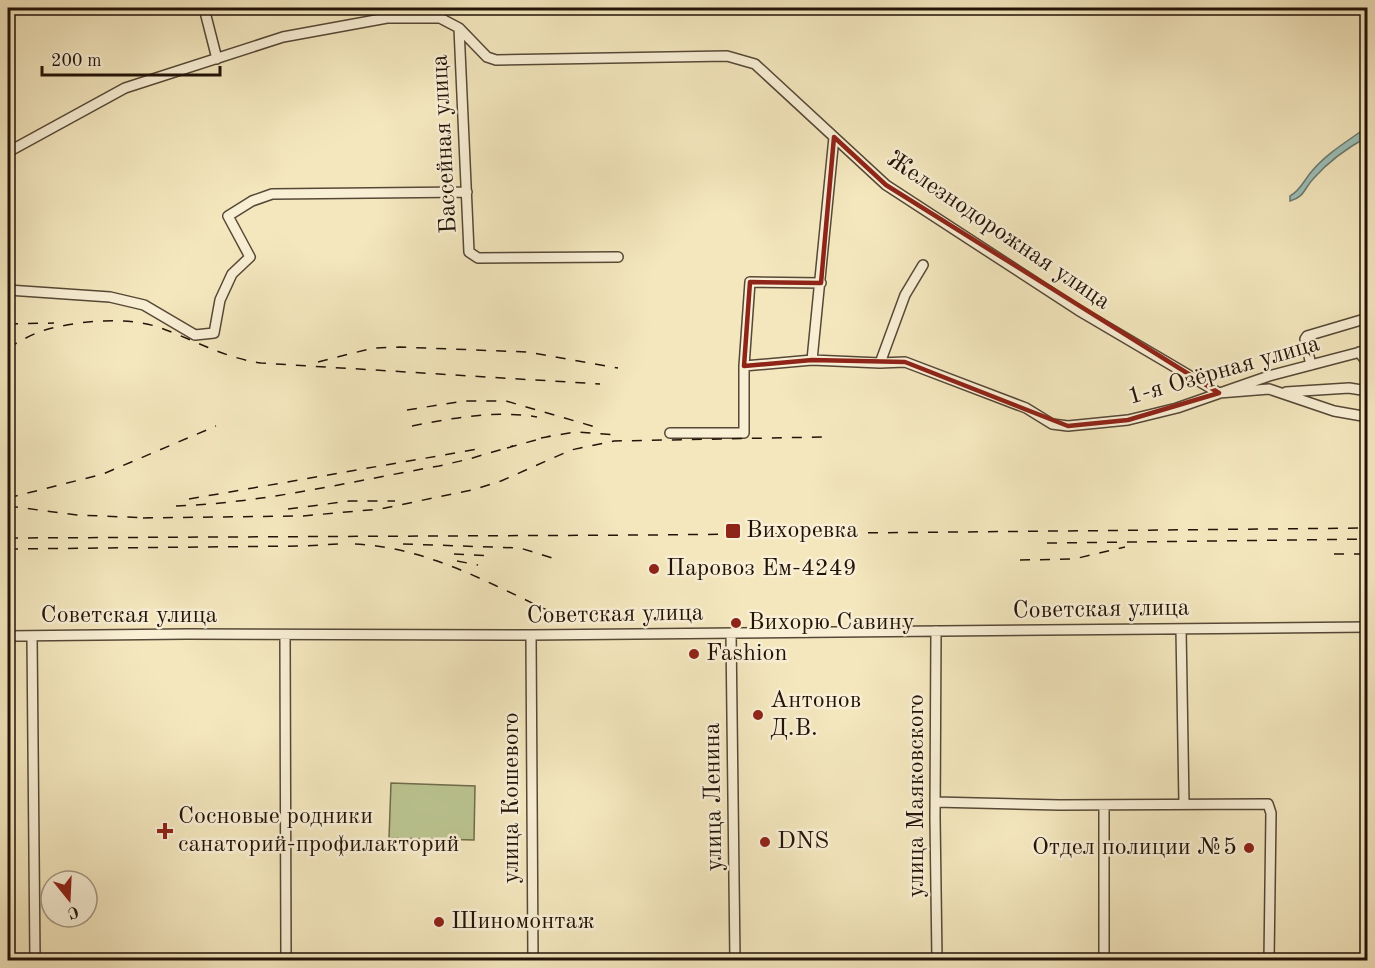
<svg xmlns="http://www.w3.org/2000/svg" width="1375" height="968" viewBox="0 0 1375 968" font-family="'Old Standard TT',serif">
  <rect width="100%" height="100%" fill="#f4e7be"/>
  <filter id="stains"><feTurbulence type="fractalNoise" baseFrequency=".00333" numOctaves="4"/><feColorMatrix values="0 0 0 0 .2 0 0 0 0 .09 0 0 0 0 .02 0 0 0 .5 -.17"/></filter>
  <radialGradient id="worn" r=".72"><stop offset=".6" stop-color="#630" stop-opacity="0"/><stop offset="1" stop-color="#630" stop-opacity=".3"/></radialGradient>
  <!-- green -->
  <path fill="#bbc591" stroke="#6e6c4c" stroke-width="1.5" d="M391 783 475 786 474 840 389 838Z"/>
  <!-- water -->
  <path fill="#9cbfb7" stroke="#6b7a71" stroke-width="1.5" d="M1367 127V137C1349 147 1328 162 1314 178 1304 188 1305 197 1290 201V196C1301 190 1304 180 1312 171 1327 153 1348 141 1367 127Z"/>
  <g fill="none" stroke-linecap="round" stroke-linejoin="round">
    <!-- minor casing -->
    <g stroke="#564836" stroke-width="12">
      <path id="minor" d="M204 8 217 59
        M459 28 469 252 478 258 618 257
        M8 152 125 88 283 37 387 18H440L459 28 487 57 496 60 727 56 755 64 886 185 1078 310 1219 393 1269 389 1334 411 1368 417
        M8 290 110 297 144 305 195 335 214 333 220 300 232 274 250 257 228 216 252 201 272 194 467 192
        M1359 352 1368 364
        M812 360 834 137
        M880 363 905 295 923 265
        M1311 365 1305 339 1307 336 1368 318
        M744 366 812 360 880 363 905 362 1026 408 1052 424 1068 426 1128 420 1177 408 1269 376 1368 350
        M1286 392 1349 388 1368 391
        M670 433H744V366L750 282 821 283
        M1181 629 1184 804
        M936 631 935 818 937 960
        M731 633 735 960
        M285 635 286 960
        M531 635 533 960
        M8 636 186 634 531 635 1368 627
        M32 636 35 960
        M935 802 1060 805 1268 804 1271 813 1269 960
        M1104 960V806"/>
    </g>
    <!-- minor -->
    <use href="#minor" stroke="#f8efd5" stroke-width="9"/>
    <!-- rail -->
    <path stroke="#221308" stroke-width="1.5" stroke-dasharray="10 10" stroke-linecap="butt" d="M8 324 54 323
      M8 348C20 341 32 334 45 330 77 321 126 316 158 327 195 340 221 357 261 363L600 384
      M318 362 373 348 400 347 527 352 618 368
      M407 410 464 401H506L599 428
      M412 426C453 418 495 410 537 417
      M541 438 575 432 619 435
      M507 448 550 436
      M8 498 103 474 216 426
      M189 499 484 448
      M8 506 77 515 151 518
      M176 506C264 503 353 481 439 466L469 459 513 446
      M288 509 350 501H395
      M143 518 302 516 380 509 472 490 501 481 571 450 614 441 823 437
      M8 538 648 535 1368 528
      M1047 543 1368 539
      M355 544C425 547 487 582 549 611
      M403 544 520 548 559 560
      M8 549 301 546 340 544
      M454 554 491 556
      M1334 554H1368
      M1020 560 1074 559 1125 547
      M457 561 478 565"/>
  </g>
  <!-- marked area -->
  <path fill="none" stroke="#8f2418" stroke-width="4.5" stroke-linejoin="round" d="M834 137 886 185 1219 393 1128 420 1068 426 905 362 812 360 744 366 750 282 821 283Z"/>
  <!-- markers -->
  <g fill="#8f2418" stroke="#f8efd5" stroke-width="2">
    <rect x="725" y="523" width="16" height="16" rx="3"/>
    <circle cx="654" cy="569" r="6"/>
    <circle cx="736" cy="623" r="6"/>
    <circle cx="694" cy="654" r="6"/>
    <circle cx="758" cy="715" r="6"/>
    <path d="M162 822h6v6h6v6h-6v6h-6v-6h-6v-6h6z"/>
    <circle cx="765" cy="842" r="6"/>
    <circle cx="1249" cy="848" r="6"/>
    <circle cx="439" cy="922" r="6"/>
  </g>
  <g text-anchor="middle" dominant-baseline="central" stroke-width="5" stroke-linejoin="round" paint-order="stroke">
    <!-- street labels -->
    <g font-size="24" fill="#221308" stroke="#f8efd5">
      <text transform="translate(445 144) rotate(-93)">Бассейная улица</text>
      <text transform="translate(998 231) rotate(34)">Железнодорожная улица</text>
      <text transform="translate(1224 371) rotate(-16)">1-я Озёрная улица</text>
      <text transform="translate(1101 610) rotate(-1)">Советская улица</text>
      <text transform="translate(615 615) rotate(-1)">Советская улица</text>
      <text x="129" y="616">Советская улица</text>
      <text transform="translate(917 796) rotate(-90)">улица Маяковского</text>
      <text transform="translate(714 797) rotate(-91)">улица Ленина</text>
      <text transform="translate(512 798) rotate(-90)">улица Кошевого</text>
    </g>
    <!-- poi labels -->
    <g font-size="24" fill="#221308" stroke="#f8efd5" text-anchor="start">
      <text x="746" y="531">Вихоревка</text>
      <text x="666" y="569">Паровоз Ем-4249</text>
      <text x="748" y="623">Вихорю Савину</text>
      <text x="706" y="654">Fashion</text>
      <text x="770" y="701">Антонов<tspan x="770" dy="28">Д.В.</tspan></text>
      <text x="178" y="817">Сосновые родники<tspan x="178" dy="28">санаторий-профилакторий</tspan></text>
      <text x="777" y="842">DNS</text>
      <text x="1237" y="848" text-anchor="end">Отдел полиции №5</text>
      <text x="451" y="922">Шиномонтаж</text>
    </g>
  </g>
  <!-- margin -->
  <rect width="1375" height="968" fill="none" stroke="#f4e7be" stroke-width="30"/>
  <rect x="9" y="9" width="1357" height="950" fill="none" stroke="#221308" stroke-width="3"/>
  <rect x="15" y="15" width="1345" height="938" fill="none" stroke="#221308" stroke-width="1.5"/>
  <!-- north arrow -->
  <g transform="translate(69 899) rotate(162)"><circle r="28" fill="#f8efd5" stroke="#a29783" stroke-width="1.5"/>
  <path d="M0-4.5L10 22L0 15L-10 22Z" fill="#8f2418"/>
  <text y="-9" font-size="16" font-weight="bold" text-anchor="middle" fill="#221308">С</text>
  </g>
  <!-- scale -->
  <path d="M42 66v9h178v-9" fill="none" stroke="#221308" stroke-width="3"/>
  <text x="51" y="66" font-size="18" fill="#221308" stroke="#f8efd5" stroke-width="4.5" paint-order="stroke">200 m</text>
  <rect width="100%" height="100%" filter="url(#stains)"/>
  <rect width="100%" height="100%" fill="url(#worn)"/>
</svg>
